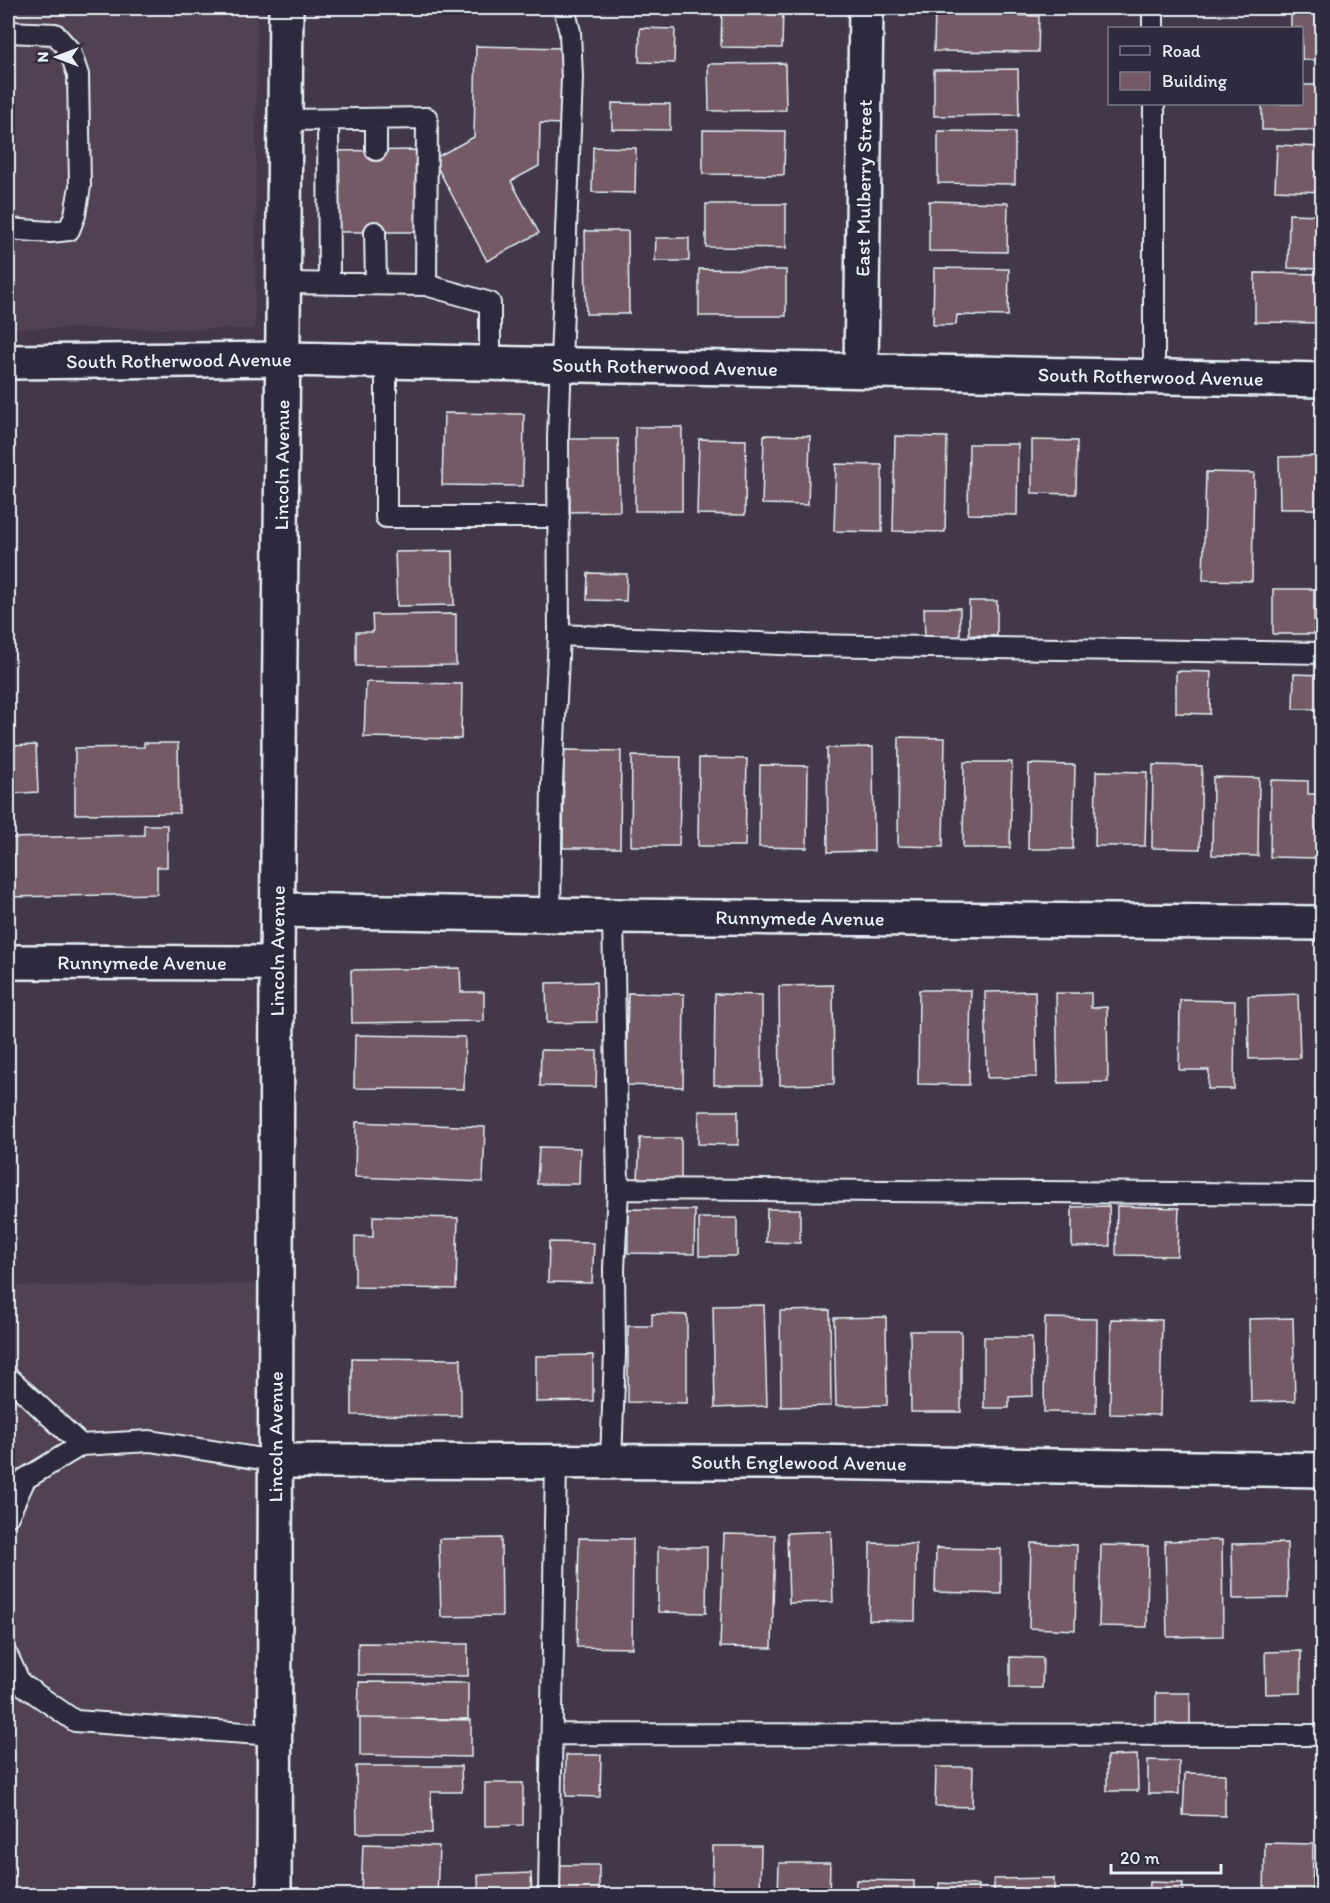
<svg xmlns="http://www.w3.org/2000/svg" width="1330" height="1903" viewBox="0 0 1330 1903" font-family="Itim,sans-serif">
  <rect width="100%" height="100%" fill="#433849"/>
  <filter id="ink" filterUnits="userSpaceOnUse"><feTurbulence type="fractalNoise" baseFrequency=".0167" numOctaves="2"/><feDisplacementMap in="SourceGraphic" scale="12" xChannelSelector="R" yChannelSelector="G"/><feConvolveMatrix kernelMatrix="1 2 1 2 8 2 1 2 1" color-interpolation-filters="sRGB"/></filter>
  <g filter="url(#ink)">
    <!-- built -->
    <path fill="#514252" d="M8 8H257L255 329 8 328Z
      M275 1284 274 1895H8V1286Z"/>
    <!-- building -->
    <path fill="#735a66" stroke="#e8f1f8" stroke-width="1.5" d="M399 8H470V12L399 9Z
      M722 8H783L782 48 721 47Z
      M935 8H1014L1013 15 1039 16 1038 52 934 51Z
      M1291 10H1322V60H1302V28H1291Z
      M640 28 675 29 674 63 639 62Z
      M476 46 562 48 560 124 540 123 539 166 511 181 539 233 487 261 433 159 474 137Z
      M785 63 786 110 709 111 708 64Z
      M1018 69 1019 115 934 116V70Z
      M1302 85H1322V130H1262V104H1302Z
      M612 103 670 104V130L612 129Z
      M703 130 785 131 784 175 703 174Z
      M938 131 1015 132V184L938 183Z
      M1277 145 1322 147V192L1275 190Z
      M593 147 636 148 635 193 592 192Z
      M419 150V232H334V151Z
      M929 201 1008 203 1007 252 929 251Z
      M706 204H786V248L706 247Z
      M1289 214 1322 215V269L1288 268Z
      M585 231H628L629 314H586Z
      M656 238H689V261H655Z
      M934 268 1009 269 1008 316 957 315 956 325H933Z
      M699 269 786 270V316H699Z
      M1255 273 1322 274V323L1255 322Z
      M444 413 524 414 523 486 442 485Z
      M635 427H682V511H635Z
      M764 435 810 436 808 505 762 504Z
      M895 436 947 437 945 532 893 531Z
      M569 439H618L620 511 570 512Z
      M699 439 746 440 745 515 697 514Z
      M1032 440 1077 441 1076 494 1032 493Z
      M969 444H1018L1017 515 968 514Z
      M1322 456V509H1280L1279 457Z
      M836 464 882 465V532L834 531Z
      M1206 472 1254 473 1252 581 1203 580Z
      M453 551 454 605 397 606 395 552Z
      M588 573 627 574 626 601 587 600Z
      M1273 589H1314V634H1273Z
      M969 601H997V636L969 635Z
      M924 608H960V640H925Z
      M456 614V665L356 666V632H373L372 615Z
      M1176 671 1211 672 1210 714 1176 713Z
      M1294 674 1322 675V709H1293Z
      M366 682 462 684 461 739 364 737Z
      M899 737 945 738 943 847 898 846Z
      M144 743H178L179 813 75 814V748L144 747Z
      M36 745 38 792 8 794V746Z
      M873 747 874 851 828 852 827 748Z
      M564 750 621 751 620 848H563Z
      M632 756 681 757 679 846H631Z
      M699 758 747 759 745 846H698Z
      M964 762H1012L1010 848H963Z
      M1029 764 1075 765 1073 849H1028Z
      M760 765 808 766 807 848 759 847Z
      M1153 765 1202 766 1200 849 1152 848Z
      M1096 771 1147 772 1145 846H1095Z
      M1213 777 1259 778 1258 856 1212 855Z
      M1271 780 1308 781V794H1318L1317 858 1270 857Z
      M144 825H167V867H157V894L8 897V838L144 835Z
      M460 968 461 992H484V1021L352 1023 351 970Z
      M596 982 597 1022 547 1023 546 983Z
      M833 985 834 1084 780 1085 779 986Z
      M919 990H971L969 1085 918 1084Z
      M1035 991 1037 1077 987 1078 985 992Z
      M628 993 684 994 683 1087 626 1085Z
      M1056 993H1091V1008L1107 1007 1108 1082 1058 1083Z
      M715 994 762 995V1085H714Z
      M1298 994 1300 1058 1249 1059 1248 996Z
      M1180 1000 1235 1001 1234 1089H1208L1209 1070H1179Z
      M1317 1011H1322V1070H1318Z
      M355 1035 465 1037 464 1089 354 1088Z
      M541 1050 597 1051 596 1087 540 1086Z
      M1317 1098 1322 1099V1138H1316Z
      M699 1111H738V1145L698 1144Z
      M356 1122 485 1127 483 1182 355 1177Z
      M640 1138H681V1181L638 1180Z
      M539 1147 580 1148 579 1184H537Z
      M1109 1206 1110 1246 1072 1247V1207Z
      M1117 1206 1179 1208 1177 1256 1116 1255Z
      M628 1209 695 1210 694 1254 628 1253Z
      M767 1209H800V1243L766 1242Z
      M373 1216 458 1218 456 1289 355 1287V1236L373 1237Z
      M699 1218H737V1256H699Z
      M549 1242 594 1243 592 1283 548 1282Z
      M764 1305 767 1406 715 1408 713 1306Z
      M830 1310 831 1406 781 1407 780 1311Z
      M652 1314 687 1315V1403L628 1402V1326H652Z
      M886 1317 887 1405 836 1406 834 1318Z
      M1045 1318 1097 1319 1096 1413 1044 1412Z
      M1293 1318 1295 1401 1251 1402 1249 1319Z
      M1111 1319 1162 1320 1160 1415 1110 1414Z
      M1319 1322H1322V1389H1321Z
      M910 1331H961V1412H911Z
      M984 1337H1032L1033 1396 1009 1397V1408H984Z
      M593 1355V1401L536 1402V1356Z
      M352 1358 461 1359V1416L352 1415Z
      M831 1531 833 1602 789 1603 787 1533Z
      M724 1534 775 1535 772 1648 720 1647Z
      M501 1538 502 1616 441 1617 439 1539Z
      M579 1538 633 1539 632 1648 577 1647Z
      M1222 1540 1223 1636 1167 1637 1165 1541Z
      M870 1543 916 1544 915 1621 869 1620Z
      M1031 1543 1077 1545 1075 1630 1029 1628Z
      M1287 1543 1288 1598 1233 1599 1232 1544Z
      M1101 1545 1148 1546 1147 1627 1099 1626Z
      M658 1547H707L706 1613 658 1612Z
      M936 1548 1001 1549V1594L935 1592Z
      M358 1643 468 1644V1676L358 1675Z
      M1301 1651V1693L1266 1694 1265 1652Z
      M1010 1657 1043 1658 1042 1688H1010Z
      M359 1682 468 1683V1719L358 1718Z
      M1156 1693H1190V1731H1156Z
      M360 1718 471 1720V1757L360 1755Z
      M566 1755H601L600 1797 566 1796Z
      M1137 1755 1138 1791H1107V1756Z
      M1148 1760 1179 1761V1794H1148Z
      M356 1766H461L462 1792H431L432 1833H357Z
      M936 1767H973L972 1807 935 1806Z
      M1185 1773 1225 1774V1816L1183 1815Z
      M485 1783H523V1825L485 1826Z
      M1265 1843 1313 1844 1312 1896H1264Z
      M363 1844 439 1846 437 1896 361 1894Z
      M713 1846H761L760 1896H712Z
      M779 1863H830L829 1896H778Z
      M560 1865H599V1896H560Z
      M531 1873 532 1896H479L478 1875Z
      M1054 1878V1896H994V1879Z
      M856 1880 914 1881V1896H855Z
      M1150 1882 1183 1883 1182 1896H1149Z
      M939 1883 978 1885V1896H939Z"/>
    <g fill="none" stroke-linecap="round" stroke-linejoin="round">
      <!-- lane casing -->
      <g stroke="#e8f1f8" stroke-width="24">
        <path id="lane" d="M1153 8V28
          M8 32 55 34 70 51 78 75 80 186 75 215 69 230 50 232 8 229
          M1154 104V376
          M376 119V150
          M286 120 427 118 426 285
          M328 120 329 283
          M375 232 376 283
          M284 283 426 285 490 303V362
          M386 362V517H559
          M559 635 805 645 1322 653
          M550 915 552 783 559 635 558 438 572 78 570 32 564 8
          M618 1189 1322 1194
          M8 1377 81 1445
          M611 1461 615 1353 614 1269 618 1189 613 916
          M8 1516 25 1479 81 1445 150 1441 274 1461
          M8 1657 20 1683 75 1721 274 1735
          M552 1734 1322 1735
          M549 1896 556 1461"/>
      </g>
      <!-- street casing -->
      <g stroke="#e8f1f8" stroke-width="38">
        <g id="street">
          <path id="s1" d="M8 362 284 359 1322 380"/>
          <path id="s2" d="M861 370 866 8"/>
          <path id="s3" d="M278 910 613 916 1322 923"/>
          <path id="s4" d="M8 962 277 963"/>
          <path id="s5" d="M274 1461 805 1462 1322 1470"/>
        </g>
      </g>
      <!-- secondary casing -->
      <g stroke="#e8f1f8" stroke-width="38">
        <g id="secondary">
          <path id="s6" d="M274 1896 277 963 286 8"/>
        </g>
      </g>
      <!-- lane -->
      <use href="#lane" stroke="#2f2a3d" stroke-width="20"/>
      <!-- street -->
      <use href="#street" stroke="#2f2a3d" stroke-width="33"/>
      <!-- secondary -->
      <use href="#secondary" stroke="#2f2a3d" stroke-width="33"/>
    </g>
  </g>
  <g text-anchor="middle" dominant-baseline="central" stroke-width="4.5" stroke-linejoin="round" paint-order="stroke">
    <!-- street labels -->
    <g font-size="20" fill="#e8f1f8" stroke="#2f2a3d">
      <text stroke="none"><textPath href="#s2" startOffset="182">East Mulberry Street</textPath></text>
      <text stroke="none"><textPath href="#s1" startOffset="171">South Rotherwood Avenue</textPath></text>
      <text stroke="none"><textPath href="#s1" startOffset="657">South Rotherwood Avenue</textPath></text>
      <text stroke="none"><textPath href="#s1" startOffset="1143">South Rotherwood Avenue</textPath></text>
      <text stroke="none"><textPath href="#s6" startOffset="1431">Lincoln Avenue</textPath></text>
      <text stroke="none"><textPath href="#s3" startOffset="522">Runnymede Avenue</textPath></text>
      <text stroke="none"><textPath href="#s6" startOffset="945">Lincoln Avenue</textPath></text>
      <text stroke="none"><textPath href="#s4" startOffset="134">Runnymede Avenue</textPath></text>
      <text stroke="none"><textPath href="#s6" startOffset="459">Lincoln Avenue</textPath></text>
      <text stroke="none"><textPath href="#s5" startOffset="525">South Englewood Avenue</textPath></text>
    </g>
  </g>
  <!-- margin -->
  <rect width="1330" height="1903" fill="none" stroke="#2f2a3d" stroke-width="30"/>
  <rect x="15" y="15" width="1300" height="1873" fill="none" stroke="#e8f1f8" stroke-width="2" filter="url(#ink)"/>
  <!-- legend -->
  <rect x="1108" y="27" width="195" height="78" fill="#2f2a3d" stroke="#797a88" stroke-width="1.5"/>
  <rect x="1120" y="46" width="30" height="9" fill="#2f2a3d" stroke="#797a88" stroke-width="1.5"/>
  <text x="1162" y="57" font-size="18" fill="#e8f1f8">Road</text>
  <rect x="1120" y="72" width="30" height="18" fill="#735a66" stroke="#797a88" stroke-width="1.5"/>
  <text x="1162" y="87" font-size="18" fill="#e8f1f8">Building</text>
  <!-- north arrow -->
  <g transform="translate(57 57) rotate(270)" stroke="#2f2a3d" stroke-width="4.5" paint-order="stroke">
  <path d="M0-4.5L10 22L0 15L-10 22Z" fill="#e8f1f8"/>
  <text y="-9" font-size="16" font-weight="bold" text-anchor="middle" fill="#e8f1f8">N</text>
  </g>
  <!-- scale -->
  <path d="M1111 1864v9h110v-9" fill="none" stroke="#e8f1f8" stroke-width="3"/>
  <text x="1120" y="1864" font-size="18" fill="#e8f1f8" stroke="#2f2a3d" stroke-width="4.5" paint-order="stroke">20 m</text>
</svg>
